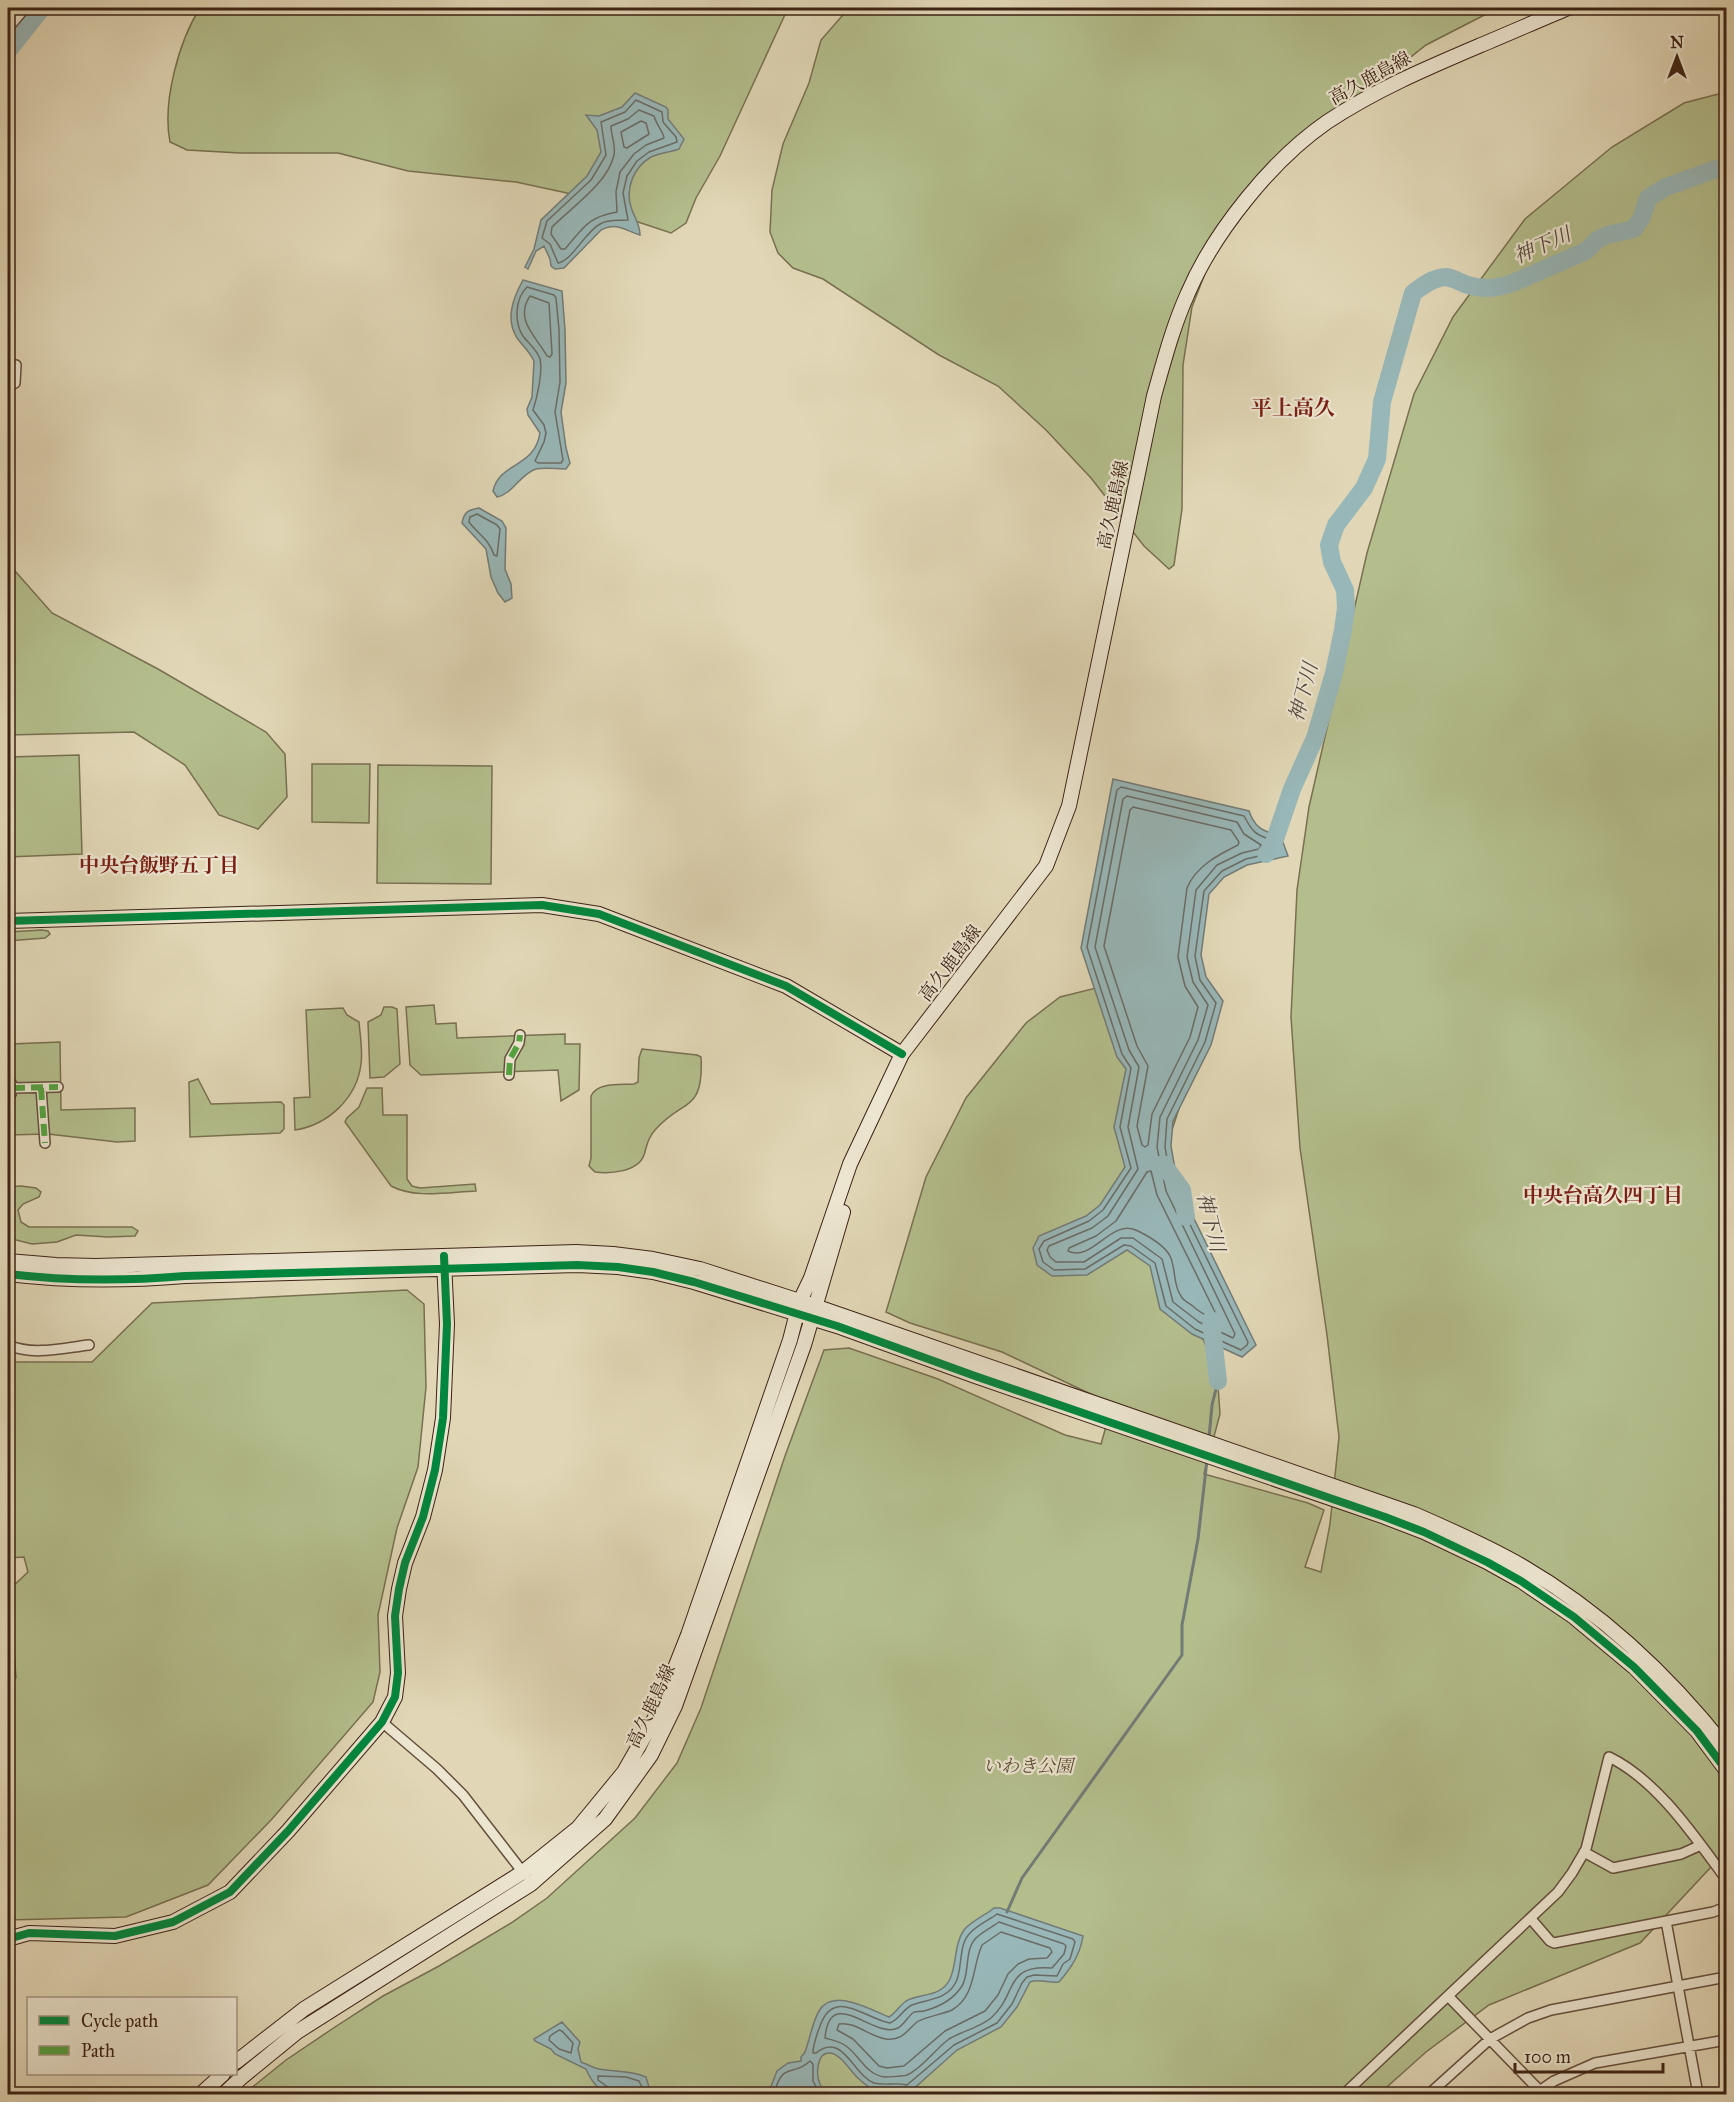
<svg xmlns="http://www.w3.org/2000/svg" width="1734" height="2102" viewBox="0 0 1734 2102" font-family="'IM FELL Great Primer','Noto Serif JP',serif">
  <rect width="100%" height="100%" fill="#e1d7b6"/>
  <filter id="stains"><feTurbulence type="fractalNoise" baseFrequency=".00333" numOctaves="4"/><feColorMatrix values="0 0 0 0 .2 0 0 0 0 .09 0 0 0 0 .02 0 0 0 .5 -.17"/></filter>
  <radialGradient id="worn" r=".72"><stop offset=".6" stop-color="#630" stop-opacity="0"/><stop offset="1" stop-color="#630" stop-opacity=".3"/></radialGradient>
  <!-- green -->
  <path fill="#b4be8d" stroke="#787051" stroke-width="1.5" d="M200 8H788L720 156 696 198 686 223 671 233 614 214 567 193 516 182 408 171 338 153H240L187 150 170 142C162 102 179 41 200 8Z
    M849 8H1498L1426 45 1334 118 1273 174 1211 258 1192 307 1183 365 1182 509 1174 565 1169 569 1144 546 1091 478 1046 430 998 386 939 355 823 279 793 268 778 253 770 232 772 190 783 144 809 83 821 40Z
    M1726 92V1851L1640 1943 1489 2005 1426 2052 1379 2094H244L286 2060 335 2027 383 1996 439 1966 511 1923 547 1898 635 1818 677 1763 701 1708 785 1456 824 1350 849 1348 938 1379 1065 1435 1101 1444 1111 1409 1099 1398 1002 1352 910 1323 886 1312 926 1177 966 1098 1026 1023 1060 997 1104 986 1185 1090 1159 1170 1200 1332 1217 1371 1220 1414 1204 1474 1308 1503 1324 1510 1305 1567 1321 1572 1330 1524 1339 1437 1327 1335 1300 1148 1291 1017 1297 890 1309 807 1367 553 1414 394 1453 317 1525 219 1612 147 1684 103Z
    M8 563 52 613 158 669 266 732 285 754 287 797 258 829 219 815 185 765 134 732 8 735Z
    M79 755 82 854 8 857V757Z
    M312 764H370L369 823 312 822Z
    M378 765 492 766 491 884 377 883Z
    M42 930 48 931 50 934 45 938 8 941V932Z
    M434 1005 436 1024 456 1023 457 1038 565 1034V1044H580L579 1090 561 1101 558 1070 421 1075 410 1065 406 1007Z
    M384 1007H392L397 1009 400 1064 384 1077 370 1078 368 1022 381 1015Z
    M343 1008 347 1015 359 1022C360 1035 363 1051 361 1064 357 1098 328 1125 295 1130L294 1098 310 1097 306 1010Z
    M60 1042 61 1110 135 1108V1141L117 1142 48 1134 8 1135V1055H11V1044Z
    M642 1049 697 1055 701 1057C704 1113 683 1098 655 1130 648 1138 647 1145 644 1155 638 1172 610 1174 595 1172L589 1166 591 1158V1096C597 1082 620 1085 634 1084L638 1082 639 1058Z
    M198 1079 211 1104 281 1102 284 1105V1129L280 1133 190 1137 189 1082Z
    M367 1088H382L383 1115H407V1179L412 1186 420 1188 475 1184 476 1191C449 1192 415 1199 391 1186L345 1122 347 1118 359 1107Z
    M21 1186 36 1188 41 1192 39 1197 23 1204 18 1210 21 1222 29 1227H132L138 1231 135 1236 108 1237 76 1235 57 1242 32 1244 8 1238V1187Z
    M407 1290 424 1304 426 1387 418 1467 397 1528 378 1615 380 1672 373 1702 272 1819 208 1885 126 1917 8 1920V1680L16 1678 10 1589 28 1572 24 1557 8 1558V1360L14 1362H92L152 1303Z"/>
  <!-- water -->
  <path fill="#98b7b8" stroke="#737b77" stroke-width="1.5" d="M635 93 666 107 668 110V119L684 139 679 149C670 152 660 153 651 157 634 167 625 188 631 207 634 217 640 224 640 235 624 230 618 222 601 230L564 268 555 269 551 266 550 259 544 246 536 251 528 269 525 267 534 249 541 220 587 176 601 152 597 130 586 115 599 116 622 107Z
    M523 280 562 291 565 330 566 383 561 412 566 448 570 463 566 469C558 469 544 467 536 469 520 474 513 494 497 497L493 491C500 461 534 469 540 433L528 415 527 409 532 397 534 361C530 352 523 346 517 338 505 319 513 298 523 280Z
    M479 508 502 521 506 528 505 569 511 584 512 598 505 602 498 593 491 577 486 549 462 523C464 512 468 510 479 508Z
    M1113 779 1249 811C1256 830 1263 830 1281 837L1288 856 1247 865 1224 877 1209 894 1201 955 1206 977 1223 1001 1211 1045 1173 1121 1171 1146 1178 1186 1256 1345 1242 1357 1192 1334 1160 1309 1150 1266 1127 1250 1087 1275 1052 1276 1037 1265 1033 1248 1039 1236 1086 1216 1100 1205 1125 1167 1114 1127 1126 1069 1117 1057 1081 948Z
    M994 1908H1000L1083 1936C1080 1955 1071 1968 1059 1982 1050 1984 1040 1978 1030 1982L1017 2007 1001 2027 957 2050 911 2091 906 2092 898 2089 886 2093C881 2089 879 2090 873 2089 868 2087 862 2082 858 2078 850 2071 841 2054 830 2053 816 2052 816 2076 820 2084 822 2089 825 2092 829 2094H768L777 2071 788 2063 801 2061V2057L805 2052C810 2039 812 2023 819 2011 833 1987 871 2010 889 2017 896 2013 899 2006 906 2001 919 1993 941 1998 950 1979 957 1964 954 1944 964 1930 971 1921 986 1915 994 1908Z
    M562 2022 580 2042 578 2049 581 2062C587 2064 593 2068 599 2069 615 2072 631 2070 646 2077L651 2094C619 2095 600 2102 586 2069L555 2054 551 2049 535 2041 534 2039Z"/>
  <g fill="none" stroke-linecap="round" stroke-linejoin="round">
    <!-- shore -->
    <path stroke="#6a6c66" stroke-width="1.5" d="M636 100 662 112 663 122 676 137 677 142 649 152 637 161 627 176 623 193 628 220C619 221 608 219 600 224 585 232 572 261 558 263L550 244 542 238 547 221 591 180 606 155 601 122 625 112Z
      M639 110 654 116C656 124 664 133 664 138L646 145 634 154 620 172 616 192 617 212C588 217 584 227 565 249H561L551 234 552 227C572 207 608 183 614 155 616 146 611 135 611 126L628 119Z
      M641 121 646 123 649 134 627 148 624 147 621 132Z
      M527 287 554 295 556 298 559 330 560 382 555 412 563 460 561 463H538L535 461 544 442 546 433 544 425 533 410C537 398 543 372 540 359 537 349 528 343 523 336 514 322 515 299 527 287Z
      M530 296 549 303 552 354 550 357 547 356C536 336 514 320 530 296Z
      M477 514 497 525 500 529 497 556 494 555C489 539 478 534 469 522L470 517Z
      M1121 787 1244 816C1254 835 1256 834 1276 842L1279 849 1277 852 1246 859 1222 871 1204 891 1195 956 1200 980 1216 1003 1205 1042 1167 1119 1165 1147 1172 1188 1248 1342 1247 1345 1241 1350 1195 1329 1166 1306 1155 1263 1131 1246 1124 1245 1085 1269 1054 1270 1043 1262 1039 1249 1044 1241 1089 1221 1103 1210 1131 1168 1120 1127 1131 1068 1122 1054 1087 947 1117 790Z
      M1127 796 1237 822 1244 834 1261 845 1259 849 1242 853 1217 865 1196 890 1187 957 1193 982 1208 1005 1198 1040 1160 1117 1157 1147 1166 1191 1235 1334 1233 1338 1199 1322 1173 1302 1162 1259 1133 1238H1121L1084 1262H1056L1050 1257 1047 1250 1049 1246 1092 1228 1108 1216 1138 1169 1128 1127 1139 1067 1129 1050 1095 947 1123 799Z
      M1133 807 1231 830 1239 842 1238 845C1218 855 1196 866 1187 888L1178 957 1185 986 1198 1007 1190 1037 1152 1114 1148 1145 1145 1147 1142 1145 1137 1126 1148 1066 1137 1046 1104 946 1130 810Z
      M1151 1171 1157 1195 1216 1314 1215 1318C1207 1317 1201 1313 1195 1308 1191 1304 1183 1301 1181 1296 1173 1286 1176 1268 1170 1256 1165 1246 1148 1236 1138 1231 1111 1217 1093 1263 1068 1251L1069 1248 1096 1236 1116 1221 1147 1172Z
      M997 1914 1073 1939 1075 1942 1070 1959 1063 1964 1057 1976 1034 1975 1027 1977 1022 1983 1012 2004 997 2023 954 2045 907 2085C896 2082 885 2086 874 2083 853 2075 843 2031 816 2053H813C813 2044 817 2034 820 2026 834 1986 865 2019 890 2023 900 2019 903 2009 912 2005 928 1999 947 2000 956 1982 963 1967 958 1945 970 1933 977 1925 989 1920 997 1914Z
      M999 1922 1064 1944 1066 1946 1064 1954 1052 1968C1004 1964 1018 1994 991 2018 979 2028 962 2031 949 2039 935 2049 923 2068 907 2075 906 2076 887 2077 885 2077 866 2075 860 2056 846 2046 839 2041 832 2040 825 2038 830 1983 874 2040 898 2028 905 2024 908 2016 914 2012 917 2011 921 2012 924 2011 939 2007 953 2000 962 1986 970 1973 964 1950 976 1938 982 1932 992 1927 999 1922Z
      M1001 1932 1050 1948 1052 1952 1047 1958 1029 1959 1018 1964 1008 1974 998 1995 985 2011 945 2031 904 2066 887 2068 879 2066 853 2039 837 2030 839 2024C855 2021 870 2037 886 2039 903 2041 907 2030 917 2022 922 2018 943 2014 952 2010 976 1996 972 1967 982 1945Z
      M559 2030 562 2031 573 2043 571 2053 559 2049 549 2040 550 2036Z
      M610 2094 609 2088 598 2080V2076L626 2077 639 2081 645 2094
      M774 2094C783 2060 792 2078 810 2061L813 2064V2081L820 2094"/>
    <!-- stream -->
    <path stroke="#737b77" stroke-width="3" d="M1209 1438 1212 1405 1218 1381
      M1007 1912 1022 1878 1182 1655V1625L1198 1539 1207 1460"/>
    <!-- river -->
    <path stroke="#98b7b8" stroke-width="18" d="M8 51 42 8
      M1266 854 1272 848 1292 789 1315 738 1334 673 1343 630 1346 608 1345 590 1332 562 1329 545 1336 525 1364 488 1377 459 1382 402 1413 293C1422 286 1434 277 1446 277 1454 278 1461 283 1468 285 1483 290 1500 288 1515 282L1586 251 1597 240 1607 235 1634 229 1642 217 1648 198 1666 187 1716 169 1726 167
      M1163 1164 1182 1190 1186 1217
      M1211 1320 1218 1381"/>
    <!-- street casing -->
    <g stroke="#654f3d" stroke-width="12">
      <path id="street" d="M8 28 25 8
        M8 386 15 383 16 365
        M509 1075 510 1059 519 1043 520 1035
        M8 1079 13 1086 11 1094 8 1097
        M13 1088 58 1087
        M41 1088 45 1143
        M8 1345C33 1356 63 1348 89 1345
        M382 1722 437 1769 463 1795 525 1875
        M1584 1852 1613 1868 1681 1854 1701 1845
        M1531 1919 1550 1941 1554 1943 1713 1912 1726 1907
        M1666 1921 1698 2094
        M1448 1996 1540 2091
        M1344 2094 1558 1892 1572 1873 1586 1849 1609 1757C1657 1780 1695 1837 1726 1879
        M1429 2094 1490 2039 1528 2018 1551 2010 1726 1977
        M1535 2094 1554 2081 1595 2063 1726 2040"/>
    </g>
    <!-- secondary casing -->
    <g stroke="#3c2215" stroke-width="16">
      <path id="secondary" d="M8 921 542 905 599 914 786 986 902 1054
        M8 1261 56 1265 96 1266 576 1252 613 1254 653 1259 700 1269 815 1306 1414 1514C1451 1530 1487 1546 1522 1566 1601 1612 1670 1677 1726 1748
        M8 1274C66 1281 126 1281 185 1276L577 1265 618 1267 653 1272 694 1282 837 1326 975 1376 1385 1517 1424 1532 1487 1562 1521 1581 1574 1617 1634 1667 1697 1731 1726 1770
        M8 1939 29 1933 115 1936 173 1922 230 1892 288 1831 382 1722 395 1697 398 1673 395 1616 399 1589 405 1563 423 1517 435 1470 443 1418 447 1324 444 1262
        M236 2062 304 2009 523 1872 578 1828 624 1772 656 1716 688 1635 790 1340 800 1301 811 1278 850 1164 902 1054 1046 866 1069 806 1154 396C1164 361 1173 326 1188 293 1214 232 1272 160 1327 122 1375 90 1427 68 1481 45 1510 33 1539 20 1568 8
        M201 2094 223 2074
        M224 2094 242 2077 297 2032 531 1884 605 1819 651 1755 675 1706 804 1345 843 1212"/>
    </g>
    <!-- street -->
    <use href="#street" stroke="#ece5d0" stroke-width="9"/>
    <!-- secondary -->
    <use href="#secondary" stroke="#ece5d0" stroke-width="14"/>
    <!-- quiet -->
    <path stroke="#54a240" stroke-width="6" stroke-dasharray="12 6" stroke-linecap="butt" d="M509 1075 510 1059 519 1043 520 1035
      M8 1079 13 1086 11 1094 8 1097
      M13 1088 58 1087
      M41 1088 45 1143"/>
    <!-- cycleway casing -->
    <g stroke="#ece5d0" stroke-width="11">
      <path id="cycleway" d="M8 921 542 905 599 914 786 986 902 1054
        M8 1274C66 1281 126 1281 185 1276L577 1265 618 1267 653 1272 694 1282 837 1326 975 1376 1385 1517 1424 1532 1487 1562 1521 1581 1574 1617 1634 1667 1697 1731 1726 1770
        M8 1939 29 1933 115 1936 173 1922 230 1892 288 1831 382 1722 395 1697 398 1673 395 1616 399 1589 405 1563 423 1517 435 1470 443 1418 447 1324 444 1256"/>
    </g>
    <!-- cycleway -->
    <use href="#cycleway" stroke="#00873e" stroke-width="8"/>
  </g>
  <g text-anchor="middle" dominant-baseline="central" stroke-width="4.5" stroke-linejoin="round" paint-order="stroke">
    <!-- street labels -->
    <g font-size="18" fill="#3c2215" stroke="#ece5d0">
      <text transform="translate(1370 78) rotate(-29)">高久鹿島線</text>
      <text transform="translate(1113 505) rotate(-78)">高久鹿島線</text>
      <text transform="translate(950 963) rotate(-53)">高久鹿島線</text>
      <text transform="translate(651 1706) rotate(-65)">高久鹿島線</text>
    </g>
    <!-- park labels -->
    <g font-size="18" font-style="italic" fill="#5a4933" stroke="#ece5d0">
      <text x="1028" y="1766">いわき公園</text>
    </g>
    <!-- water labels -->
    <g font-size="20" font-style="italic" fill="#53473e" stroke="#ece5d0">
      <text transform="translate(1542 245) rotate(-24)">神下川</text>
      <text transform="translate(1303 692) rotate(-75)">神下川</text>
      <text transform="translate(1211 1222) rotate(76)">神下川</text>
    </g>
    <!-- neighbourhood labels -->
    <g font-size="20" font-weight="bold" fill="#7a1f14" stroke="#ece5d0">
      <text x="159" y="865">中央台飯野五丁目</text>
      <text x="1603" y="1195">中央台高久四丁目</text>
    </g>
    <!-- quarter labels -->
    <g font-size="21" font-weight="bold" fill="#7a1f14" stroke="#ece5d0">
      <text x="1293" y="408">平上高久</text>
    </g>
  </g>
  <!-- margin -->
  <rect width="1734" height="2102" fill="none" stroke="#e1d7b6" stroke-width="30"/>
  <rect x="9" y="9" width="1716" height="2084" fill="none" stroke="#3c2215" stroke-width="3"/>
  <rect x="15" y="15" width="1704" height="2072" fill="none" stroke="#3c2215" stroke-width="1.5"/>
  <!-- legend -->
  <rect x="27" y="1997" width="210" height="78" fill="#ece5d0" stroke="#a69785" stroke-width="1.5"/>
  <rect x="39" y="2016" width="30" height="9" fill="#00873e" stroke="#a69785" stroke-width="1.5"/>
  <text x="81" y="2027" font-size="18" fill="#3c2215">Cycle path</text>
  <rect x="39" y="2046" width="30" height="9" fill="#54a240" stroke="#a69785" stroke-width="1.5"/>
  <text x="81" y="2057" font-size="18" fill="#3c2215">Path</text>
  <!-- north arrow -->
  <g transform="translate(1677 57)" stroke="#ece5d0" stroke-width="4.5" paint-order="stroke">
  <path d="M0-4.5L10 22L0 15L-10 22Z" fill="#3c2215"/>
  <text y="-9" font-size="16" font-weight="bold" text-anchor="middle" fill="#3c2215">N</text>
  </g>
  <!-- scale -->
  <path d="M1515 2063v9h148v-9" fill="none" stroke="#3c2215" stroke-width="3"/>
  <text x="1524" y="2063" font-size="18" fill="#3c2215" stroke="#ece5d0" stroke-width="4.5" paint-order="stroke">100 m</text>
  <rect width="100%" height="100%" filter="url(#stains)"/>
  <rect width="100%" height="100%" fill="url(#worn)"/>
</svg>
